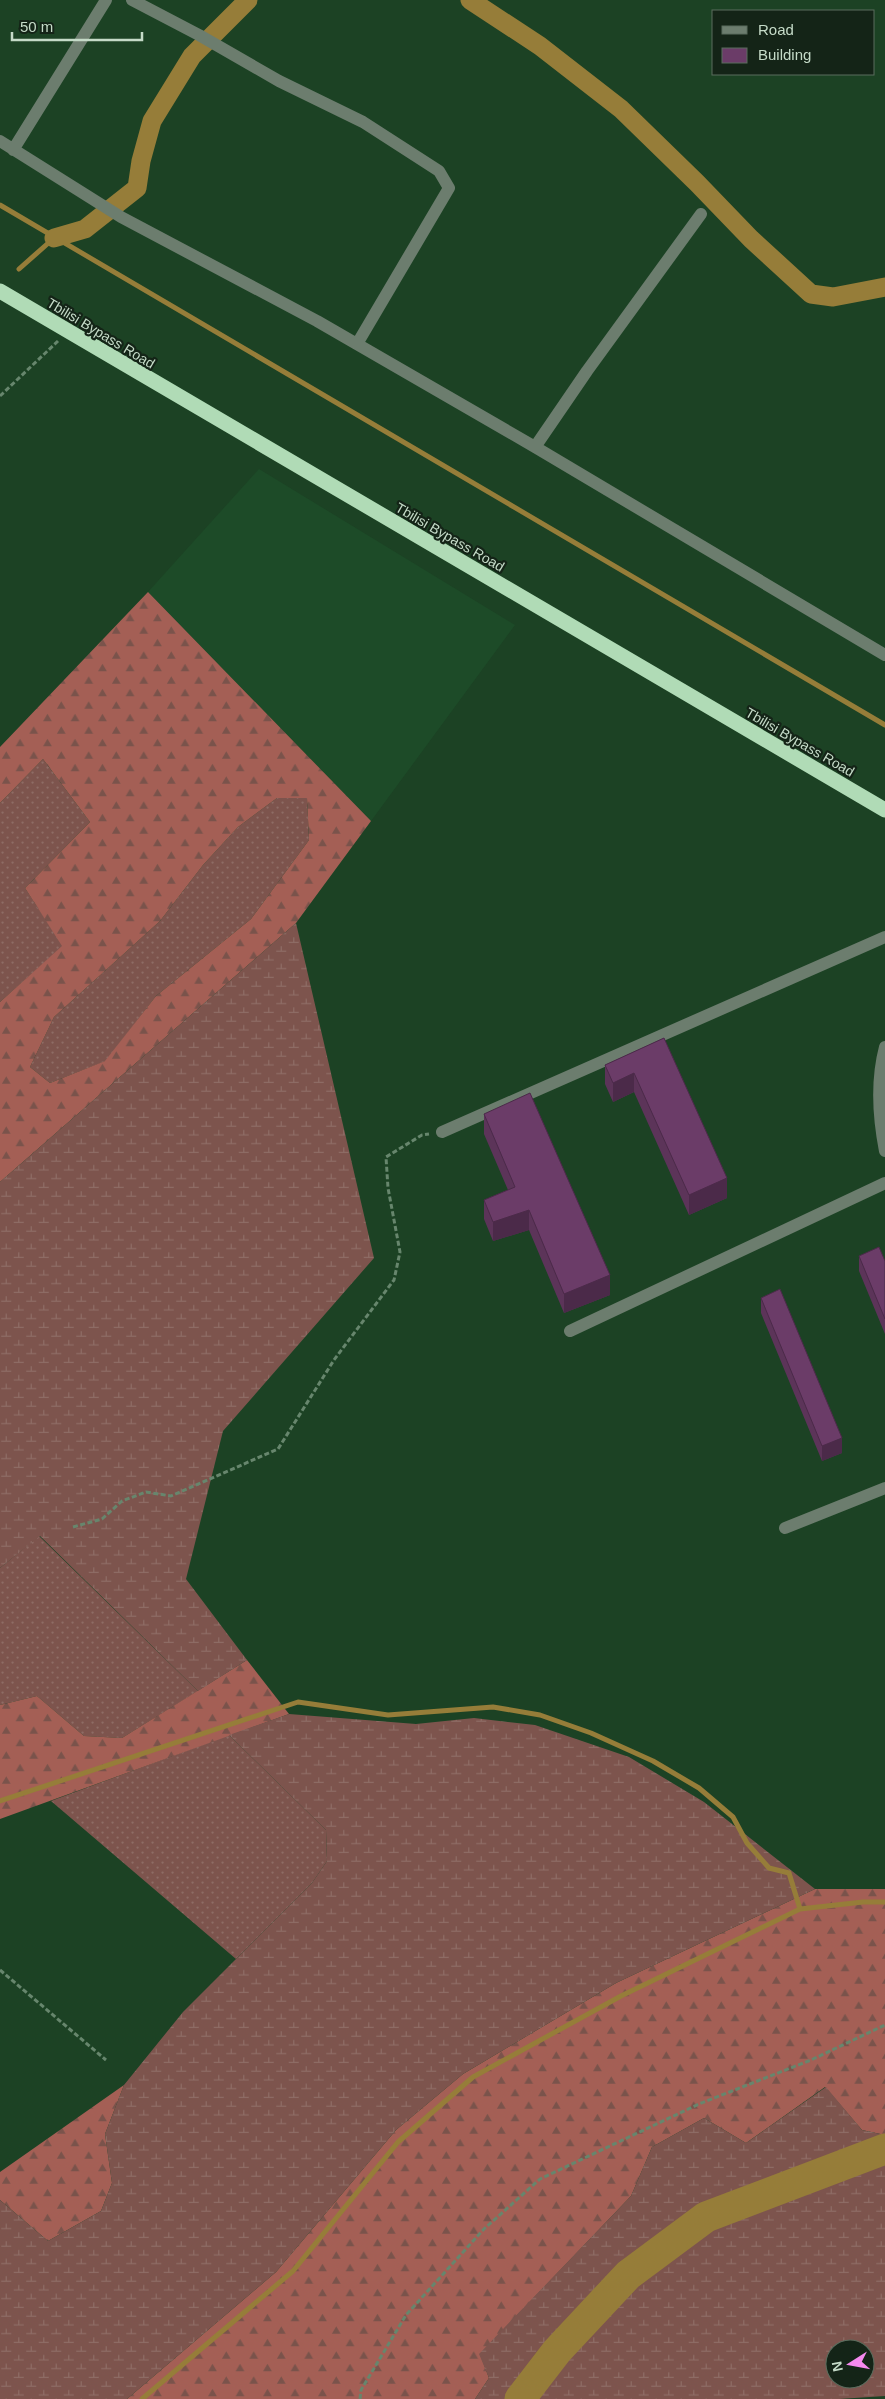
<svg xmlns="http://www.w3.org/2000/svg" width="885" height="2399" viewBox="0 0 885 2399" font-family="Arial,sans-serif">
  <defs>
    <pattern id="grass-dots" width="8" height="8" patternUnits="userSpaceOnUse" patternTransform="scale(1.25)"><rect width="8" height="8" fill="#7d544d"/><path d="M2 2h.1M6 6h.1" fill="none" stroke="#8e6c65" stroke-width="1.8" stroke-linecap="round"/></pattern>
    <pattern id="forest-firs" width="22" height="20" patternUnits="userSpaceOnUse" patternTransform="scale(1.25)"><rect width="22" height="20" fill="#a45f55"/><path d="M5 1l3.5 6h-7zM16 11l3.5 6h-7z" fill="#7a534b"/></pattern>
    <pattern id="wetland-marsh" width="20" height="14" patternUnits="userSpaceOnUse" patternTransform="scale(1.25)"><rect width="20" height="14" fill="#7d544d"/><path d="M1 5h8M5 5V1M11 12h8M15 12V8" fill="none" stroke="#8e6c65"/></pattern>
  </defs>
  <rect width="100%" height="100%" fill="#1c4224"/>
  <!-- built -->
  <path fill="#1d4b28" d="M259 469 515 625 371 821 148 592Z"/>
  <!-- grass -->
  <path fill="url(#grass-dots)" d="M43 759 90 822 25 888 63 946 0 1002V803Z
    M277 798H307L309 840 251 919 156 996 106 1061 50 1083 30 1067 54 1017 160 921 203 865 238 827Z
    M39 1536 198 1691 122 1738 84 1736 37 1696 0 1705V1568Z
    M229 1735 326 1830 327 1861 312 1883 236 1959 51 1801Z"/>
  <!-- forest -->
  <path fill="url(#forest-firs)" fill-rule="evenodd" d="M148 592 371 821 296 923 0 1182V1002L62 946 25 888 90 822 43 759 0 803V747ZM277 798H307L309 840 251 919 156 996 105 1061 50 1083 30 1067 54 1017 160 921 203 865 238 827Z
    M247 1660 289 1714 0 1819V1705L37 1696 84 1736 122 1738Z
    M815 1889H885V2135L862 2130 825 2087 746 2143 704 2118 652 2147 631 2196 480 2354 489 2378 475 2399H127L276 2272 396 2130 463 2074 616 1983Z
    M124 2085 105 2134 112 2183 101 2211 48 2241 0 2200V2172Z"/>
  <!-- wetland -->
  <path fill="url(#wetland-marsh)" fill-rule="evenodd" d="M296 923 374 1258 223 1431 186 1579 247 1660 198 1691 40 1536 0 1568V1182Z
    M289 1714 416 1724 474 1718 535 1725 629 1757 704 1802 815 1889 616 1983 463 2074 396 2130 276 2272 127 2399H0V2200L48 2241 101 2211 112 2183 105 2134 124 2085 183 2012 312 1883 327 1861 326 1830 229 1735Z
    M826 2087 862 2130 885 2135V2396L839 2399H475L489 2378 479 2354 631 2196 652 2147 704 2118 746 2143ZM835 2349H865V2379H835Z"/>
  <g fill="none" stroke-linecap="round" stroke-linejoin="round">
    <!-- stream -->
    <path stroke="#967d39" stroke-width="5" d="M0 205 885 725
      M19 269 54 238
      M0 1801 298 1702 388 1715 493 1707 540 1715 591 1733 653 1761 699 1788 733 1817 747 1843 769 1868 789 1873 800 1909
      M142 2399 293 2271 398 2142 473 2077 621 1996 800 1909 863 1902H885"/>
    <!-- canal -->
    <path stroke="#967d39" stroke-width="19" d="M470 0 540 46 621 109 697 183 751 239 811 294 833 297 885 287
      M54 238 85 229 137 188 141 161 152 121 192 56 248 0"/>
    <!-- river -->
    <path stroke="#967d39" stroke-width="31" d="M520 2399 557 2351 628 2275 706 2217 885 2149"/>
    <!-- path -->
    <path stroke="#67866d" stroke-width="3" stroke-dasharray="5 2.5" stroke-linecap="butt" d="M0 396 58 341
      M73 1527 102 1519 122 1501 146 1492 171 1496 278 1449 334 1360 394 1280 400 1252 388 1188 386 1157 422 1135 429 1134
      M0 1970 106 2060
      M360 2399 361 2390 406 2315 484 2229 540 2179 699 2104 811 2060 885 2025"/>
    <!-- minor -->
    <path stroke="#6c7d6e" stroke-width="12" d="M132 0 199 35 279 81 363 122 439 171 449 188 357 344
      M0 141 121 217 317 321 535 447 885 655
      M13 150 106 0
      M535 447 587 371 701 214
      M885 1047C876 1081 878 1115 885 1151
      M442 1132 885 937
      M570 1331 885 1183
      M785 1528 885 1488"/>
    <!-- highway -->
    <path stroke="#b0dbb6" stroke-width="15" d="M0 291 885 810"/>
  </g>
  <!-- wall -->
  <path fill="#5c3459" d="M664 1038 727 1198 689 1215 634 1092 613 1102 605 1084V1065Z
    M484 1114 610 1295 564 1313 529 1230 493 1241 484 1219V1200L508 1190 484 1134Z
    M859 1256 885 1261V1334L859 1271Z
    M761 1298 842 1453 822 1461 761 1313Z"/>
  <!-- shaded-wall -->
  <path fill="#4b2a49" d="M634 1073V1092L613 1102V1083Z
    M727 1178V1198L689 1215V1195Z
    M529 1210V1230L493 1241V1222Z
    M610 1275V1295L564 1313V1294Z
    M842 1438V1453L822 1461V1446Z"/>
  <!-- building -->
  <path fill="#6b3c68" stroke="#4b2a49" d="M664 1038 727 1178 689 1195 634 1073 613 1083 605 1065Z
    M530 1093 610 1275 564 1294 529 1210 493 1222 484 1200 515 1187 484 1114Z
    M879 1247 885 1261V1319L859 1256Z
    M780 1289 842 1438 822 1446 761 1298Z"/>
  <g text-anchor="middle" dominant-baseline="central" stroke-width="4.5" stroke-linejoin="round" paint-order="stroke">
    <!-- street labels -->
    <g font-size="14" fill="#c5dbc8" stroke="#142417">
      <text transform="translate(101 333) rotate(31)">Tbilisi Bypass Road</text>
      <text transform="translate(450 537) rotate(30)">Tbilisi Bypass Road</text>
      <text transform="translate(800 742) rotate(30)">Tbilisi Bypass Road</text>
    </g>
  </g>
  <!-- legend -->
  <rect x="712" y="10" width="162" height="65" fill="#142417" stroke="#5b6d5e"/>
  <rect x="722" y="26" width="25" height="8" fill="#6c7d6e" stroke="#5b6d5e"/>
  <text x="758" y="35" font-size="15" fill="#c5dbc8">Road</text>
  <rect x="722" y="48" width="25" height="15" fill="#6b3c68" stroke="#5b6d5e"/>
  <text x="758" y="60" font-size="15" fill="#c5dbc8">Building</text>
  <!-- north arrow -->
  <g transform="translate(850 2364) rotate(259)"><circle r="24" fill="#142417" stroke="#5b6d5e"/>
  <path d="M0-4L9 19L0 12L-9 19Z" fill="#f589ef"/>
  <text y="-8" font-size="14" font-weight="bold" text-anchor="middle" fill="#c5dbc8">N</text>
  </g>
  <!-- scale -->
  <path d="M12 32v8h130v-8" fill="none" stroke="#c5dbc8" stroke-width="2.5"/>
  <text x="20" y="32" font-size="15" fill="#c5dbc8" stroke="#142417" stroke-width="4" paint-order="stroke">50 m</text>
</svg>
